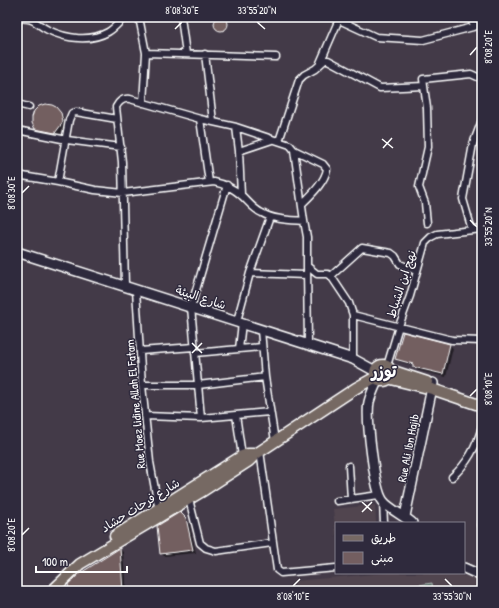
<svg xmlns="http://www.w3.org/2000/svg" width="499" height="608" viewBox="0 0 499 608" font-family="'Patrick Hand','Playpen Sans Arabic',sans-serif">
  <rect width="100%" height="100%" fill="#433a48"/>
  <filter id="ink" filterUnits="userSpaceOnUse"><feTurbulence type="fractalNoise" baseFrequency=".025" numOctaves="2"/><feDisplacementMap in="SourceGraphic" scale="8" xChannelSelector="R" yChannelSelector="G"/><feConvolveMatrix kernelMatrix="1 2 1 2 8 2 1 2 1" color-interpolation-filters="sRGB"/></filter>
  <g filter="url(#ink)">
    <!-- built -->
    <path fill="#51454f" d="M375 505 376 523H336V537L333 509Z
      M386 573H451L482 580V591H295L294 581Z"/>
    <!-- green -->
    <path fill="#5b706a" stroke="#adb8b4" d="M432 583 433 591H406L405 587Z"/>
    <!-- shadow -->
    <path fill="#0007" fill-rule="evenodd" d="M216 25a6 6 0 1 1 12 0a6 6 0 1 1-12 0Z
      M59 111 64 117 65 125 64 129 58 136 40 132 36 128Z
      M449 345 453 348 446 377 417 370 414 366 400 362 396 358ZM399 359 418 364V366L399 361Z
      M180 513 189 522 196 553 164 556 161 553Z
      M120 549 123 552 126 591H70Z"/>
    <!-- building -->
    <path fill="#735e60" stroke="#fff" d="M214 24a7 7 0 1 1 14 0a7 7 0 1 1-14 0Z
      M45 104 52 105 56 107 61 113 63 121 61 125 55 133 35 129 32 123V117L34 111 39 106Z
      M403 332 450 344 443 374 413 367V364L395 359Z
      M180 512 186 518 193 550 160 554 157 526Z
      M120 548 123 591H69L68 584 79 574Z"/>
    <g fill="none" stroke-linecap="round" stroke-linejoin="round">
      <!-- street casing -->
      <g stroke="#fff" stroke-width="9">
        <path id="street" d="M139 17 146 53 143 103
          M181 17 186 54
          M469 17 474 24 482 27
          M17 19C35 17 34 23 48 30 67 39 90 42 108 32 115 28 119 22 125 17
          M339 20 376 37 423 40 477 26
          M146 53 276 57
          M205 54 213 121
          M320 63 340 17
          M17 104 29 107
          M200 119 209 182
          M236 127 239 151 241 195
          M17 130 67 140 121 147
          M279 141 299 80 304 75 315 69 325 60H328L380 88 424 86
          M294 150 323 164 327 169C325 182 311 195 302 204
          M239 151 272 140
          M17 175 58 182 95 190 123 193 214 182C224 184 233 188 241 195 248 201 253 209 262 213 274 220 291 220 304 221L307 237V266L317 274H328L331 276 349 303 353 315V359
          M58 182 69 120 72 113 76 112 117 119
          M427 223 425 203 419 187 428 147 427 108 423 79 471 74 482 79
          M472 230 463 199 473 144 482 120
          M307 266 308 345
          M250 273 306 275
          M331 276 362 248 391 253 395 256 400 264 416 271
          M125 286 122 162 116 107C119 101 124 98 130 99L200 119 236 127 290 145 294 150 304 221
          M136 290 142 385 150 462 159 511
          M353 315 452 340 482 341
          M237 321 250 273 270 217
          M261 330 265 377 275 441
          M239 349 242 323
          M140 351 194 347
          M195 353 262 347
          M387 366 399 326 410 296 425 243 431 237 437 234 482 229
          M142 385H198L265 377
          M236 415 242 456
          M145 416 201 418 270 412
          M201 418 191 307 227 185
          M260 451 277 570 281 573 336 568
          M349 466 351 499
          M452 477C468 463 477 446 482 426
          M189 499 200 543 206 548 216 551 272 543
          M337 501 379 495
          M383 502 384 523
          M481 524 482 526
          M17 589 19 591"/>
      </g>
      <!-- secondary casing -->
      <g stroke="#fff" stroke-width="12">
        <path id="secondary" d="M17 252 353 359 375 371
          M378 379C375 386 371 394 369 402 366 416 374 490 383 501 388 508 404 516 412 523
          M405 516 433 383
          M464 568 482 576"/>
      </g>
      <!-- primary casing -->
      <g stroke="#fff" stroke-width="13">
        <path id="primary" d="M375 373a8 8 0 1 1 16 0a8 8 0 1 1-16 0Z
          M390 370 427 382
          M387 378 432 389 482 406
          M115 536 242 456 248 454H256
          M52 591 80 564 201 492 249 461 256 454 356 388 376 377"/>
      </g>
      <!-- street -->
      <use href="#street" stroke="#2f2a3d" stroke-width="6"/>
      <!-- secondary -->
      <use href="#secondary" stroke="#2f2a3d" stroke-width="9"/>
      <!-- primary -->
      <use href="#primary" stroke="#766964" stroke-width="10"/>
    </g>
  </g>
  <!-- ticks -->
  <path fill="none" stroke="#fff" stroke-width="1.5" d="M257 22 265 29M175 29 182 22M470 55 477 47M382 139 393 148M383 148 392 138M22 193 29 186M470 220 477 227M192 343 202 353M192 353 202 343M470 396 477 389M362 502 372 511M362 512 372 502M22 535 29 528M445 579 452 586M293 586 300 579"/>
  <g text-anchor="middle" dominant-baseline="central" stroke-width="3" stroke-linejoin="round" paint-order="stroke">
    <!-- street labels -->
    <g font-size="12" fill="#fff" stroke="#2f2a3d">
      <text transform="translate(401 284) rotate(-72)">نهج ابن الشباط</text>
      <text transform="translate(201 297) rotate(18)">شارع البيئة</text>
      <text transform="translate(135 404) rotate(-95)">Rue Moez lidine Allah El Fatam</text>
      <text transform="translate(408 448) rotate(-79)">Rue Ali Ibn Hajib</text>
      <text transform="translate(140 505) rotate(-32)">شارع فرحات حشاد</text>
    </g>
    <!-- district labels -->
    <g font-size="16" font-weight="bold" fill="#fff" stroke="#2f2a3d">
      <text x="384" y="371">توزر</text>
    </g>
  </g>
  <!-- margin -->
  <rect width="499" height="608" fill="none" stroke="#2f2a3d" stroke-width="44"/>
  <!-- legend -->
  <rect x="335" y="522" width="130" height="52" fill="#2f2a3d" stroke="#827f8b"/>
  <rect x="343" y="535" width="20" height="6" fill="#766964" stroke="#827f8b"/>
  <text x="371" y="542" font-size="12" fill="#ffffff">طريق</text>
  <rect x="343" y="552" width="20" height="12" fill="#735e60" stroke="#827f8b"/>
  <text x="371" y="562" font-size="12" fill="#ffffff">مبنى</text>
  <!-- scale -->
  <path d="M36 566v6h91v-6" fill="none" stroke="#ffffff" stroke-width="2"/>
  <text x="42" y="566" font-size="12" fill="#ffffff" stroke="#2f2a3d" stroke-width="3" paint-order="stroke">100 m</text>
  <rect x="22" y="22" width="455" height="564" fill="none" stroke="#fff" stroke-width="1.5"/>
  <g font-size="10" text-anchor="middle" fill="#fff">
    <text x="182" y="14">8°08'30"E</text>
    <text x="257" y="14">33°55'20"N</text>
    <text transform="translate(488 47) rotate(-90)" y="4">8°08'20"E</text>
    <text transform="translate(11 193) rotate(-90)" y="4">8°08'30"E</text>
    <text transform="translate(488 227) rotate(-90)" y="4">33°55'20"N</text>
    <text transform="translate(488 389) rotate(-90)" y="4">8°08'10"E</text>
    <text transform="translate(11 535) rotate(-90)" y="4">8°08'20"E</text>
    <text x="293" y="600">8°08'10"E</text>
    <text x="452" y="600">33°55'30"N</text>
  </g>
</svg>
